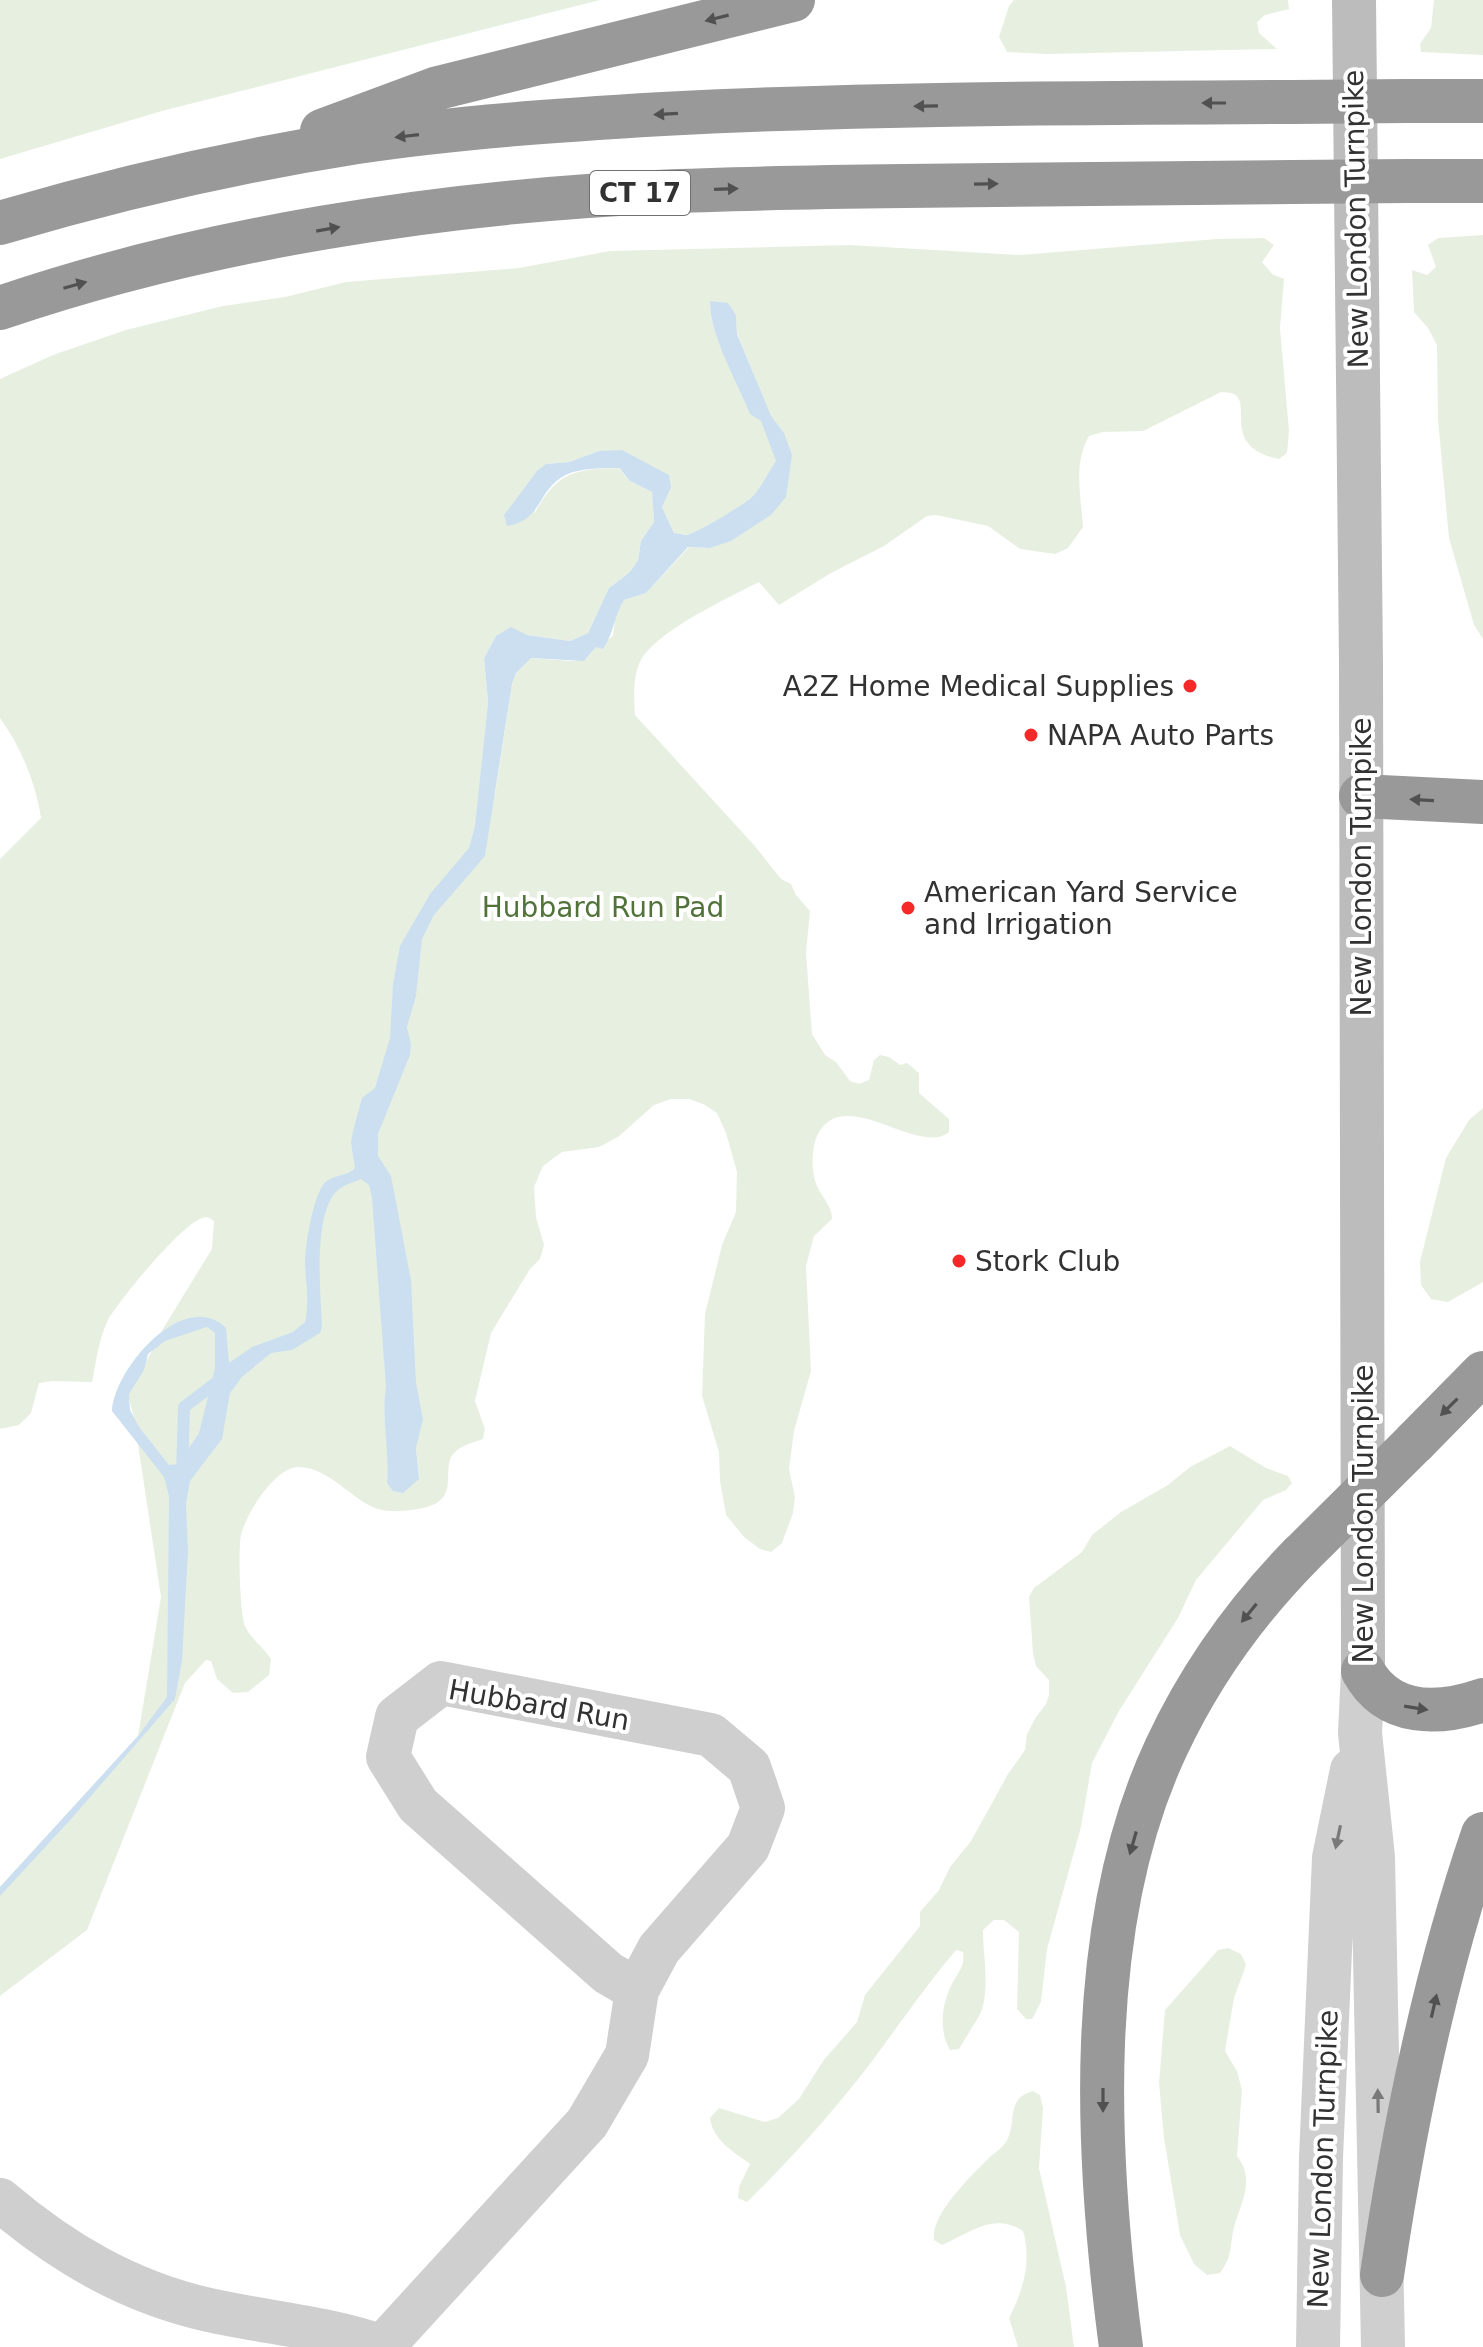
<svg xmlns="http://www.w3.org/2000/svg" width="1483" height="2347" viewBox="0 0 1483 2347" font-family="'DejaVu Sans',sans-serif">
  <rect width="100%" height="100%" fill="#fff"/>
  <!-- green -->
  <path fill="#e7f0e0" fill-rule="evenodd" d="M0 0H600L162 111 0 159Z
    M1014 0H1288L1289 9 1265 15 1257 22 1259 33 1277 49 1047 54 1007 52 999 37 1009 6Z
    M1434 0H1483V55L1421 52 1420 44 1431 28Z
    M1483 235V639L1474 625 1449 538 1438 420 1437 345 1428 328 1414 312 1412 270 1427 275 1436 267 1428 245 1438 238Z
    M1264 238 1274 245 1262 262 1272 274 1284 279 1280 328 1289 431 1287 453 1279 459C1220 447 1253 404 1234 394 1230 392 1225 393 1221 392L1143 431 1103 432 1089 436C1073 465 1081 495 1083 527L1068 548 1055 554 1020 549 988 526 936 515 927 516 884 546 831 573 779 605 759 582C726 599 667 626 644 655 632 672 634 695 635 715L754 845 781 879 791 884 796 895 810 911 806 953 812 1034 825 1055 836 1062 850 1081 859 1084 869 1080 874 1060 880 1055 889 1057 900 1065 907 1063 919 1073V1093L949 1119V1132C918 1158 843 1082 817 1136 811 1150 811 1172 817 1186 822 1198 832 1205 832 1219L814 1236 806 1266 811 1371 794 1431 789 1469 795 1497 793 1513 782 1543 771 1552 760 1549 744 1537 726 1515 720 1481 719 1452 702 1396 705 1314 722 1245 736 1212 737 1172 726 1133 717 1113 703 1104 689 1099H671L654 1105 618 1137 599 1147 562 1152 543 1166 534 1187 536 1217 544 1245 540 1259 530 1269 491 1333 475 1401 485 1429 483 1439C474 1442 461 1446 455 1452 439 1467 462 1497 427 1507 412 1511 393 1513 378 1509 352 1501 329 1466 297 1467 274 1469 246 1514 241 1535 238 1549 240 1615 245 1626 250 1638 264 1648 271 1659L269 1675 248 1692 233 1693 217 1679 211 1661 206 1660 185 1683 87 1930 0 1996V1887L138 1736 161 1597 134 1418 128 1394 163 1331 161 1332 212 1249 214 1221C209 1218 208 1216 202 1218 181 1225 120 1299 108 1320 99 1339 96 1361 92 1382L52 1381 39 1383 31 1413 19 1425 0 1429V859L41 818C36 784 21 747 0 718V379L53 355 126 330 223 306 285 297 346 282 519 268 610 251 850 245 1020 255 1217 239ZM710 302 736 315 737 333 753 373H733C723 349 710 329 710 302ZM599 451C615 456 665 466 670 482 672 488 663 500 662 507L674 533 685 535 691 534 710 548 689 547 646 593 624 600 616 613 613 636 596 647 586 659 572 661 530 658 516 673 512 684 495 794 476 823 488 702 484 658 496 636 527 635 570 641 588 633 609 588 630 572 638 560 641 541 654 522 652 492 630 481 618 468C572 469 557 473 534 514L546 464 569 462ZM418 1433 416 1448 419 1479 387 1483 389 1461 386 1434Z
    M1483 1108V1282L1448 1302 1431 1299 1421 1285 1420 1262 1446 1158 1469 1120Z
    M1230 1446 1266 1468 1288 1476 1292 1483 1286 1490 1263 1500 1196 1580 1178 1618 1119 1711 1092 1763 1081 1827 1047 1949 1041 2002 1032 2019H1026L1017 2009 1019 1932 1004 1920H994L983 1930C983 1955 990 1988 981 2012 977 2021 965 2038 959 2049L950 2050C938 2030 942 2002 953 1982 959 1971 965 1965 963 1952L956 1950C921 1991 892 2036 859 2078 824 2122 787 2163 747 2202L738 2198 739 2187 750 2164C733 2151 713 2141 710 2118L719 2108 765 2122 778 2118 799 2099 823 2061 857 2022 865 1995 920 1926V1912L939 1890 950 1867 971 1841 1008 1774 1025 1750 1027 1734 1036 1717 1046 1704 1049 1695V1680L1036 1666 1033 1653 1029 1597 1034 1588 1082 1552 1092 1535 1121 1512 1168 1485 1190 1467Z
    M1228 1948 1241 1954 1246 1965 1234 1998 1225 2051 1237 2071 1242 2090 1237 2156C1255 2179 1242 2200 1235 2224 1229 2244 1234 2254 1220 2273L1207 2275 1194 2264 1180 2235 1164 2138 1159 2083 1165 2010 1218 1950Z
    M1033 2091 1040 2095 1043 2108 1039 2168 1066 2287 1074 2347H1018L1009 2318C1023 2291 1032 2261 1023 2231 994 2212 971 2232 942 2245L934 2240C930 2215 971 2176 988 2159 993 2154 1002 2148 1006 2142 1018 2123 1004 2099 1033 2091Z"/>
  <!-- water -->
  <path fill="#cbdff0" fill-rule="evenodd" d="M710 301 728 303 736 315 737 334 771 416 784 433 792 455 786 497 771 515 731 541 710 548 688 547 646 593 624 600C614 616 614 633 603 649L596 647 584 661 531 658 516 673 512 684 485 856 434 915 422 939 416 996 407 1027 411 1044 410 1055 378 1134V1156L391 1176 411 1280 416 1383 423 1419 416 1448 419 1479 403 1493 393 1491 387 1483C390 1451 381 1419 386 1387L372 1198 369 1185 361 1179C354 1182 344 1185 338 1190 312 1213 321 1295 322 1327L320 1333 292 1350 271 1353 242 1377 230 1393 222 1439 190 1481 186 1504 188 1551 182 1661 175 1699 72 1818 0 1896V1887L138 1736 167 1697 169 1496 164 1477 112 1411C114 1369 184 1287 226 1328L229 1363 252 1347 293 1332 305 1322C310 1302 305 1279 305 1259 306 1241 313 1199 323 1185 331 1174 347 1177 355 1168L351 1143 353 1131 362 1098 375 1088 390 1038 393 984 400 946 430 894 469 848 475 826 488 702 484 658 496 636 511 627 527 635 570 641 588 633 609 588 630 572 638 560 641 541 654 522 652 492 630 481 619 468C602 468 576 468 562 477 536 494 542 520 507 526L504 515 537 471 546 464 569 462 599 451 622 450 669 475 671 487 662 507 674 533C676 533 684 535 686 535 696 534 743 505 751 498 761 488 768 473 776 461L761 421 750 414C737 381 709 334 710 301ZM207 1327 215 1333V1368L199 1433 178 1464 169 1465 139 1427 130 1410 129 1394 144 1370 148 1354 165 1341Z"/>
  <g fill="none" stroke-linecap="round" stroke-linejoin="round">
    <!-- stream -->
    <path stroke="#cbdff0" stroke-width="12" d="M182 1474 184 1407 221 1379"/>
    <!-- minor -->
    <path stroke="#cfcfcf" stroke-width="44" d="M0 2200C62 2253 129 2292 209 2310 267 2323 326 2327 382 2347
      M382 2347 587 2123 627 2055 637 1990 608 1973 418 1805 388 1757 397 1717 441 1683 711 1735 749 1767 763 1808 748 1847 659 1949 637 1990"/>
    <!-- tertiary -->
    <path stroke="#cfcfcf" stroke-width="44" d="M1363 1671 1360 1733 1373 1857 1383 2347
      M1318 2347 1321 2158 1334 1858 1352 1770"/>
    <!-- secondary -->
    <path stroke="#bcbcbc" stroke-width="44" d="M1354 0 1361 663 1363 1671"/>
    <!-- motorway -->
    <path stroke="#999" stroke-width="44" d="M1407 101H1483
      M322 131 438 88 793 0
      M1408 181H1483
      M0 223C118 188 236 161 357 142 458 127 561 120 663 114 873 103 1082 103 1292 102
      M0 308C205 238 440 202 656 192 739 188 822 187 905 186 1034 184 1163 183 1292 182
      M1361 796 1483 802
      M1415 1442 1483 1373
      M1363 1671C1388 1717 1439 1715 1483 1700
      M1382 2275C1404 2126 1434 1977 1483 1834
      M1121 2347C1096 2157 1083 1925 1166 1748 1200 1675 1245 1612 1301 1555"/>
    <!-- motorway-bridge -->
    <path stroke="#999" stroke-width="44" d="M1292 102 1407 101
      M1292 182 1408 181
      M1301 1555 1415 1442"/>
  </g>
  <!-- one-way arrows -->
  <defs><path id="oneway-solid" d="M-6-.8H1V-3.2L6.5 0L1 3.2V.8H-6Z" transform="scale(2)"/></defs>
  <g fill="#515151">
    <use href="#oneway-solid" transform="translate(717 18) rotate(166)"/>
    <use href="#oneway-solid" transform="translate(1214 103) rotate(180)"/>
    <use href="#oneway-solid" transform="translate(926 106) rotate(179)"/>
    <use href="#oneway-solid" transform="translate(666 114) rotate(177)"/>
    <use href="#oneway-solid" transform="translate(407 136) rotate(173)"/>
    <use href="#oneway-solid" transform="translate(986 184) rotate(-1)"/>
    <use href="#oneway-solid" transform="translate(726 189) rotate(-2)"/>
    <use href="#oneway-solid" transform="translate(328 229) rotate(-10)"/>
    <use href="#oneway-solid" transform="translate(75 285) rotate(-16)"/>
    <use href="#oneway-solid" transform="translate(1422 800) rotate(-177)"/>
    <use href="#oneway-solid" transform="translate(1449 1407) rotate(135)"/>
    <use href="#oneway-solid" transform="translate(1249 1613) rotate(129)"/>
    <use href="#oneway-solid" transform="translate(1416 1708) rotate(9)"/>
    <use href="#oneway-solid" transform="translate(1133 1843) rotate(106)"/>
    <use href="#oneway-solid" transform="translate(1434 2006) rotate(-77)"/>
    <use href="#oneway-solid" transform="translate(1103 2100) rotate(90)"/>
  </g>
  <g fill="#797979">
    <use href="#oneway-solid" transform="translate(1338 1837) rotate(102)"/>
    <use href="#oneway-solid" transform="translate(1378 2101) rotate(-91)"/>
  </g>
  <!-- markers -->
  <g fill="#f52928" stroke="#fff" stroke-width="3">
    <circle cx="1190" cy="686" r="8"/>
    <circle cx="1031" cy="735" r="8"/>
    <circle cx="908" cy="908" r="8"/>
    <circle cx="959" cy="1261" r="8"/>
  </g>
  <g text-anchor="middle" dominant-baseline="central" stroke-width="8" stroke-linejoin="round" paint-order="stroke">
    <!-- shield labels -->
    <rect fill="#fff" stroke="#707070" stroke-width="2" x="590" y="171" width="100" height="44" rx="6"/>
    <g font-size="26" font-weight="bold" fill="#323232">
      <text x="640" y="193">CT 17</text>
    </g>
    <!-- street labels -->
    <g font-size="28" fill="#323232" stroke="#fff">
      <text transform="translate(1356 219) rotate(-91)">New London Turnpike</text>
      <text transform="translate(1361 867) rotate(-90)">New London Turnpike</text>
      <text transform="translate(1363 1514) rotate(-90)">New London Turnpike</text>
      <text transform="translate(539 1705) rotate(10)">Hubbard Run</text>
      <text transform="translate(1323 2159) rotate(-88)">New London Turnpike</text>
    </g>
    <!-- poi labels -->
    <g font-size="28" fill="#323232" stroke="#fff" text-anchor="start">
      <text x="1174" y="686" text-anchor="end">A2Z Home Medical Supplies</text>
      <text x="1047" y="735">NAPA Auto Parts</text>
      <text x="924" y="892">American Yard Service<tspan x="924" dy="32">and Irrigation</tspan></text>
      <text x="975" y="1261">Stork Club</text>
    </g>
    <!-- park labels -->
    <g font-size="28" fill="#51733a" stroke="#fff">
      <text x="603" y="907">Hubbard Run Pad</text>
    </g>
  </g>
</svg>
